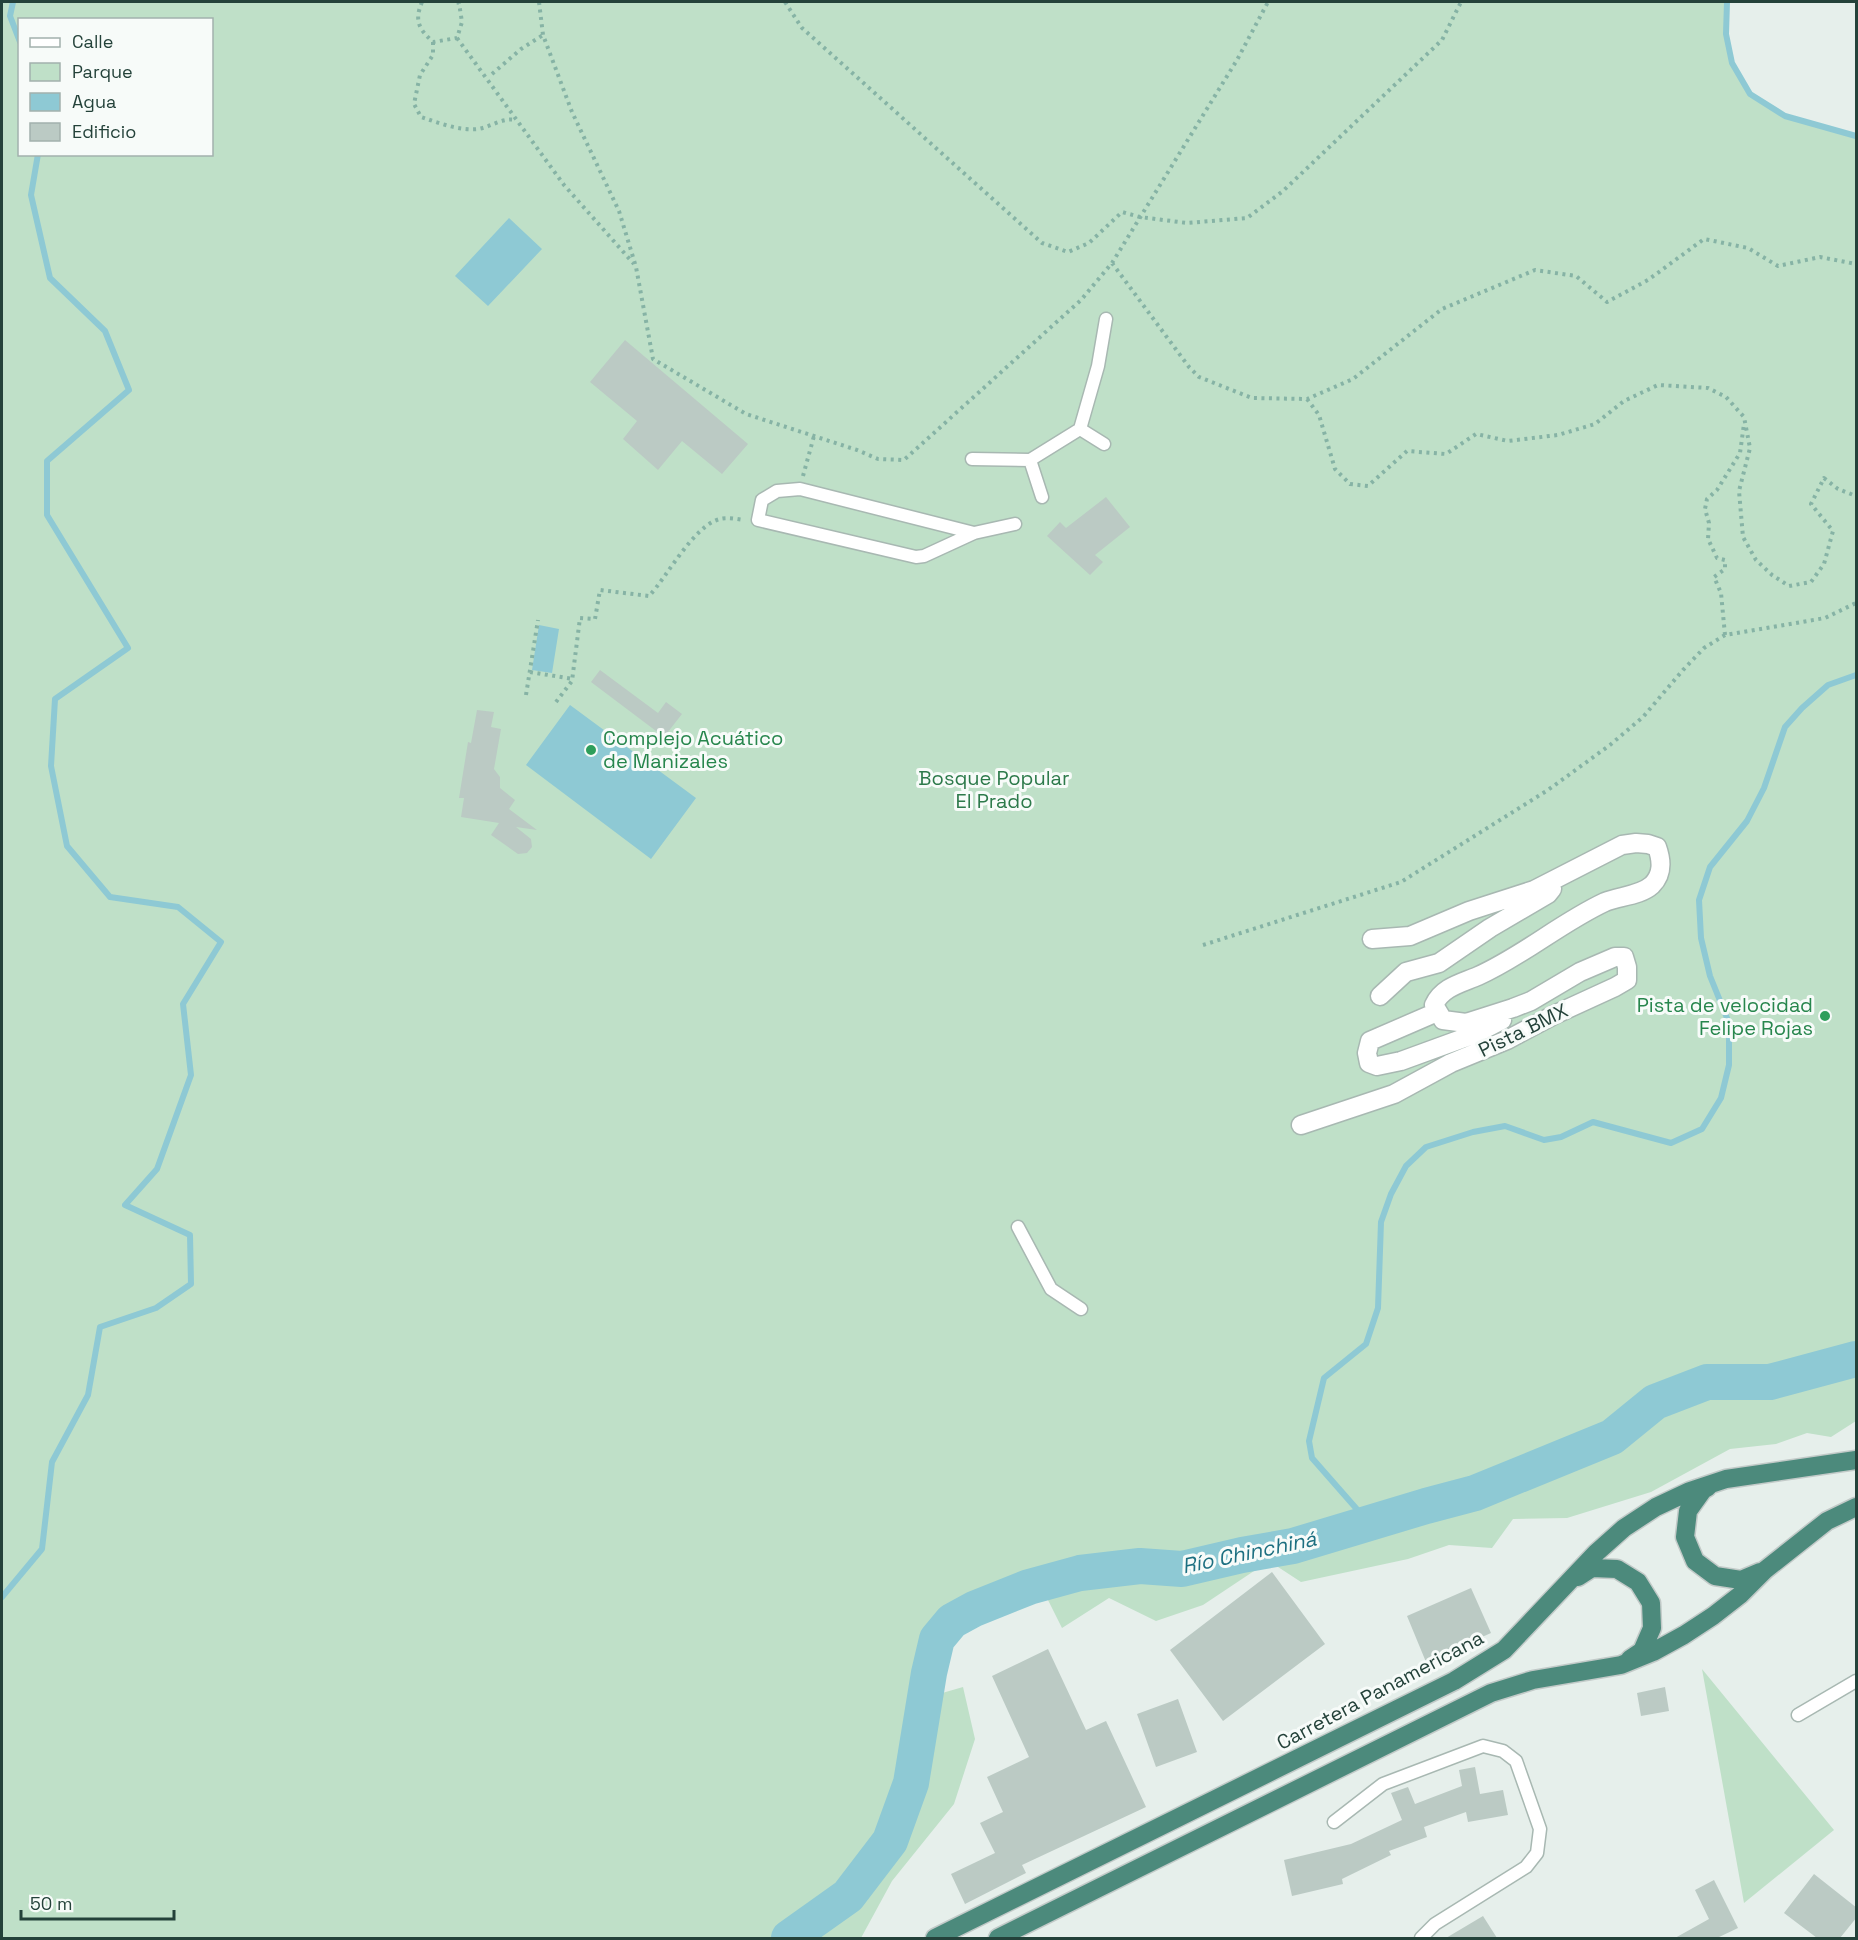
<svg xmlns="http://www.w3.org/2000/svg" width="1858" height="1940" viewBox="0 0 1858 1940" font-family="'Space Grotesk',sans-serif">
  <rect width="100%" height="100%" fill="#e6efeb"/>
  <!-- green -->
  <path fill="#bfe0c8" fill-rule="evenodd" d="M2 2H1727L1726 34 1732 63 1750 94 1785 116 1856 136V1421L1831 1437 1807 1433 1776 1444 1730 1449 1651 1492 1567 1518 1513 1519 1492 1548 1449 1545 1408 1559 1301 1582 1269 1561 1203 1605 1156 1621 1109 1598 1062 1628 1040 1584C1011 1592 953 1612 937 1639 930 1651 927 1683 925 1698L963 1687 975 1739 954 1804 892 1881 861 1938H2ZM20 20H212V154H20Z
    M1702 1669 1834 1830 1744 1903Z"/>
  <!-- water -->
  <path fill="#8ec9d4" d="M509 218 542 249 488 306 455 276Z
    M539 625 559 629 552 673 532 670Z
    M570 705 696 798 651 859 526 765Z"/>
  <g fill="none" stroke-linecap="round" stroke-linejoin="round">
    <!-- stream -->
    <path stroke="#8ec9d4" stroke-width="6" d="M13 2 10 16 20 42
      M1727 2 1726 34 1732 63 1750 94 1785 116 1856 136
      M1369 1523 1312 1458 1309 1441 1324 1378 1366 1344 1378 1308 1381 1222 1391 1194 1406 1166 1426 1147 1473 1132 1505 1126 1544 1140 1561 1137 1593 1122 1671 1143 1702 1129 1721 1098 1729 1065V1023L1710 976 1701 938 1699 900 1710 867 1747 821 1764 788 1785 727 1802 708 1828 685 1856 675
      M2 1597 42 1549 52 1462 88 1395 100 1327 156 1308 191 1284 190 1235 125 1205 157 1169 191 1075 183 1004 221 942 178 907 110 897 67 846 51 766 55 699 128 648 47 515V461L129 390 105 331 50 278 31 195 38 154"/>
    <!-- river -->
    <path stroke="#8ec9d4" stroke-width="36" d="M789 1938 848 1896 890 1841 911 1783 929 1673 937 1639 952 1621 974 1609 1029 1587 1080 1573 1140 1566 1182 1569 1242 1555 1293 1546 1426 1506 1475 1493 1612 1437 1655 1402 1707 1382H1770L1856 1359"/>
  </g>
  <!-- building -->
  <path fill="#bbcac4" d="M625 340 748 444 722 474 682 441 658 470 623 439 637 421 590 382Z
    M1106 497 1130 527 1095 555 1103 562 1090 575 1047 536 1060 522 1066 528Z
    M600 670 658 713 666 702 682 714 664 737 591 682Z
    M477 710 494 712 491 727 501 729 494 769 500 777V788L515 800 509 809 537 830 516 827 531 839 532 847 527 853 518 854 491 835 499 823 461 817 464 798H459L468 742 471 743Z
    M1272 1572 1325 1644 1223 1721 1170 1650Z
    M1471 1588 1491 1633 1426 1662 1407 1616Z
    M1048 1649 1086 1730 1106 1721 1146 1807 1022 1865 1026 1873 965 1904 951 1874 995 1853 980 1823 1003 1812 987 1777 1029 1757 992 1676Z
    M1665 1687 1669 1711 1641 1716 1637 1693Z
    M1178 1699 1197 1752 1156 1767 1137 1714Z
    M1475 1767 1480 1794 1503 1790 1508 1815 1468 1822 1466 1812 1424 1827 1427 1837 1389 1851 1391 1855 1342 1879 1343 1884 1292 1896 1284 1860 1351 1844 1402 1820 1391 1793 1408 1787 1415 1804 1462 1786 1459 1770Z
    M1814 1874 1857 1908V1917L1840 1938H1817L1784 1913Z
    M1714 1880 1738 1928 1717 1938H1675L1709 1919 1695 1890Z
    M1483 1916 1497 1938H1446Z"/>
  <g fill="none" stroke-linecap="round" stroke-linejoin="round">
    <!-- service casing -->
    <g stroke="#a8b8b2" stroke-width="15">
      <path id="service" d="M1080 429 1098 366 1106 319
        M972 459 1030 460 1080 429 1104 444
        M1030 460 1042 497
        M974 533 800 489 777 491 762 500 758 520 916 557 924 556 974 533 1015 524
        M1018 1227 1051 1289 1081 1309
        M1798 1715 1856 1681
        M1334 1822 1383 1784 1483 1746 1503 1751 1516 1761 1540 1829 1537 1853 1526 1867 1435 1924 1421 1938"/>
    </g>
    <!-- minor casing -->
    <g stroke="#a8b8b2" stroke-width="21">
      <path id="minor" d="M1380 996 1406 972 1439 963 1490 928 1548 894 1552 889
        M1437 1012 1370 1041 1367 1053 1369 1063 1377 1066 1401 1061 1475 1034 1502 1020
        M1301 1125 1394 1094 1451 1063 1507 1040 1554 1015 1615 987 1627 980V967L1624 957H1615L1580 972 1531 1001 1513 1008 1466 1023 1443 1020 1434 1005C1442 987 1462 983 1478 976 1523 956 1560 923 1605 902 1619 896 1640 896 1652 885 1663 874 1662 861 1657 847L1648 844 1636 843 1622 845 1534 890 1469 911 1410 936 1372 939"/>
    </g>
    <!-- trunk casing -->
    <g stroke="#c2cac8" stroke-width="21">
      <path id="trunk" d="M1708 1487 1703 1490 1688 1511 1685 1537 1695 1561 1715 1576 1741 1580 1760 1572
        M1578 1577 1592 1568 1617 1569 1638 1582 1651 1603 1652 1628 1642 1651 1630 1659
        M935 1938 1454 1681 1504 1650 1596 1553 1624 1528 1656 1507 1690 1491 1726 1479 1856 1460
        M998 1938 1491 1693 1533 1680 1621 1665 1653 1652 1684 1635 1713 1616 1740 1595 1765 1570 1827 1521 1856 1507"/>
    </g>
    <!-- path -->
    <path stroke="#86b3a5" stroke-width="4" stroke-dasharray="3 4.5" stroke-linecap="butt" d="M422 2C414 21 419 29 433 42L457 38 462 22 459 3 456 2
      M539 2 543 35 572 112 619 211 636 267 653 359 746 414 857 450 878 459 904 460 1081 300 1112 263 1237 60 1268 2
      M785 2 802 28 1042 243 1068 252 1089 243 1122 212 1140 217 1187 223 1247 218 1283 191 1442 40 1461 2
      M457 38 564 185 634 264
      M433 42V55L420 75 414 104 421 117C439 123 459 131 478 129 491 127 503 117 516 120
      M492 74 521 49 543 35
      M1112 263 1189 367 1199 377 1252 398 1307 399 1353 379 1442 309 1535 270 1576 276 1607 302 1648 280 1704 239 1748 248 1778 266 1820 257 1856 264
      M1307 399 1319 415 1335 469 1350 484 1368 486 1407 451 1446 454 1476 434 1508 441 1558 435 1595 424 1624 401 1658 385 1708 388 1726 397 1744 417 1750 448 1739 491 1743 537 1756 560 1772 575 1789 586 1811 582 1824 564 1833 531 1811 504 1824 478 1838 489 1856 496
      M803 476 814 436
      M1725 635 1721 593 1714 577 1725 569V560L1717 558 1708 539 1709 523 1705 509 1707 499 1717 490 1740 453 1744 424
      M530 672 573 679
      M526 695 538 620
      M556 702 572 681 580 618 595 619 600 590 649 596C667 577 694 525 720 519 727 517 736 519 744 520
      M1203 945 1401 882 1548 790 1610 745 1643 717 1683 670 1704 648 1725 635 1825 618 1856 603"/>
    <!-- service -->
    <use href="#service" stroke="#fff" stroke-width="12"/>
    <!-- minor -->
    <use href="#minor" stroke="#fff" stroke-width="18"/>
    <!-- trunk -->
    <use href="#trunk" stroke="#4c8a7c" stroke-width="18"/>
  </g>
  <!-- markers -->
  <g fill="#2e9e5b" stroke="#f7fbf9" stroke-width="2">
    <circle cx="591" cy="750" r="6"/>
    <circle cx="1825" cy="1016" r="6"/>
  </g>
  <g text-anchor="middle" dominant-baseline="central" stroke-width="6" stroke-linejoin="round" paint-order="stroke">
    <!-- leisure labels -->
    <g font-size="20" fill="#27864d" stroke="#f7fbf9" text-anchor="start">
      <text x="603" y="738">Complejo Acuático<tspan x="603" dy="23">de Manizales</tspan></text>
      <text x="1813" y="1005" text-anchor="end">Pista de velocidad<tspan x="1813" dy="23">Felipe Rojas</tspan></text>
    </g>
    <!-- park labels -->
    <g font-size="20" fill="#2d7a4b" stroke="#f7fbf9">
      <text x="994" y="778">Bosque Popular<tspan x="994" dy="23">El Prado</tspan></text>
    </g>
    <!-- street labels -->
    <g font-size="20" fill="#24423a" stroke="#f7fbf9">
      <text transform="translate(1523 1030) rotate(-26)">Pista BMX</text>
      <text transform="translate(1380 1690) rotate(-28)">Carretera Panamericana</text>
    </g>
    <!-- water labels -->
    <g font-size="21" font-style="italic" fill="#1c6f80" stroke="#f7fbf9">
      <text transform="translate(1249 1552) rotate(-12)">Río Chinchiná</text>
    </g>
  </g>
  <!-- border -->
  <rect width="1858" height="1940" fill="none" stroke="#24423a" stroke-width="6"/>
  <!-- legend -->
  <rect x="18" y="18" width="195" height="138" fill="#f7fbf9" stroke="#a3b1ad" stroke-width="1.5"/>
  <rect x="30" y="38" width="30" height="9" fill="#ffffff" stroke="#a3b1ad" stroke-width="1.5"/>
  <text x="72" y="48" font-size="18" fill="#24423a">Calle</text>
  <rect x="30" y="63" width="30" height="18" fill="#bfe0c8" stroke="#a3b1ad" stroke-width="1.5"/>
  <text x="72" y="78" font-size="18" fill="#24423a">Parque</text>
  <rect x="30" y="93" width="30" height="18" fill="#8ec9d4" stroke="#a3b1ad" stroke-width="1.5"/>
  <text x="72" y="108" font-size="18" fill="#24423a">Agua</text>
  <rect x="30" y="123" width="30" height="18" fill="#bbcac4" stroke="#a3b1ad" stroke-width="1.5"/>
  <text x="72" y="138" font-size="18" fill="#24423a">Edificio</text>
  <!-- scale -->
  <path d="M21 1910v9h153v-9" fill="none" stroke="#24423a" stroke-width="3"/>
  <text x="30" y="1910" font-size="18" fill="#24423a" stroke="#f7fbf9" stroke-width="4.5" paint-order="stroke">50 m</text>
</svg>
